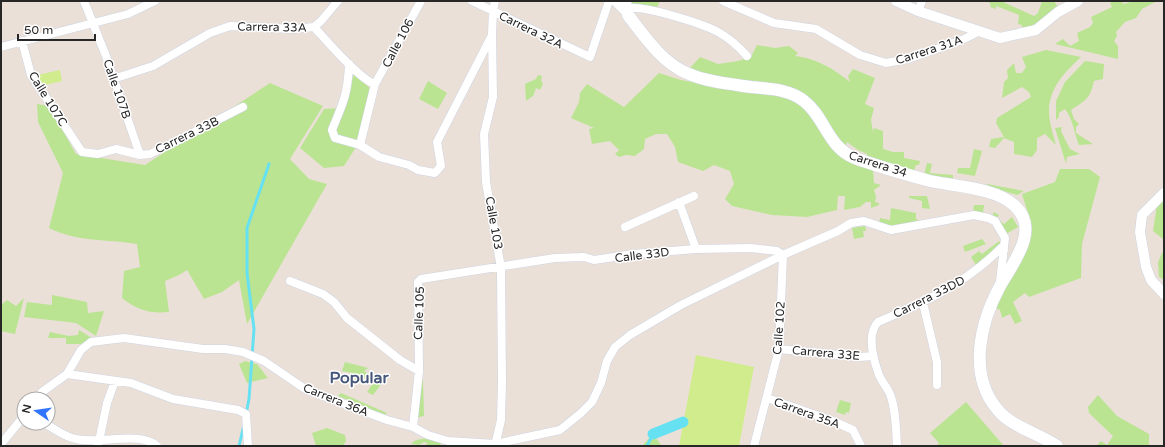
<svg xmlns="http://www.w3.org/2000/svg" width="1165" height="447" viewBox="0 0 1165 447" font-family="'Varela Round',sans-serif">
  <rect width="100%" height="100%" fill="#ebe0d8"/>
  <!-- green -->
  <path fill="#bae492" d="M629 1H660L656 9 631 6Z
    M988 1H1001L1034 16 1038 13 1042 1H1054L1058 7 1049 16 1022 31V25L1018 24 1019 15 996 6V9L990 7 991 5Z
    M1113 1H1122L1123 4 1135 1H1157L1142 9 1136 18 1125 22 1116 32 1117 36 1114 41 1118 46V59L1055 44 1063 39 1070 46 1079 41 1077 33 1090 27 1093 23 1091 17 1112 7 1110 3Z
    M757 45 775 48 789 46 798 53 795 56C816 58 834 69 850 82L848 76 853 69 875 78 865 104 874 108 871 120 873 132 874 128 883 131V149L893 152H904V158L920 161 919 165H916L914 171 867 158V154L858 150 847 142 841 157 857 166 873 170 874 183 881 185 874 190 876 197 875 202 879 203V205L871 208V202H866L860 207 844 210 845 196H838L837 210 807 217 772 215 732 206 725 199 734 184 730 171 714 165 703 171 678 162 675 147 667 134H656L645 139 644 149 635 156 626 155 619 157 615 154 619 150 610 141 592 144 589 129 594 128 571 118 579 102 580 93 587 84 624 107 659 73 681 80 708 85 711 76 690 68 700 57 718 64 738 61 751 57Z
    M1046 50 1081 57C1065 72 1049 88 1049 111 1049 122 1053 134 1056 145L1045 134 1037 138V150L1032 157 1014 154V142L1004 138 995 148 989 147 991 139 1004 137 996 123 997 118 1031 97 1029 92 1022 87 1002 98 1004 82 1008 78 1007 70 1014 63 1016 73H1022L1026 67 1022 57Z
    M1085 61 1104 64 1103 79 1094 81C1090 99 1086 100 1071 110L1074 119 1079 124 1076 127V133L1093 144 1079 145C1074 133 1073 119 1065 109L1059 113V117L1056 120V101L1065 82Z
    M354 74 372 90 360 141 344 166 324 168 300 148 324 109 343 108Z
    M538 75 542 76 541 81 543 84 540 90 536 88 533 96 526 101 525 84 536 79Z
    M428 81 447 93 438 109 419 99Z
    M270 83 323 106 290 159 309 179 327 184 247 324 239 280 222 292 204 299 187 270 179 275 165 281 169 312C150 314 137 310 122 298L124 271 140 267 137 244C107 239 77 242 49 228L63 173 38 122 37 104 49 106 76 154 145 165Z
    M1062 127 1061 131 1070 149 1080 154 1067 157 1066 164 1055 128Z
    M974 149 982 151 975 176 957 173 958 168H970Z
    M927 163 932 164 930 173 953 175V179L924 175Z
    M1060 169H1089L1100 177 1082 244 1081 278 1029 297 1025 293 1013 302 1022 321 1015 324 1010 314 1002 318 1000 310 996 308 1028 240 1032 226 1022 194 1055 182Z
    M987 184 1024 191 1017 195 987 186Z
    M1164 195V244L1163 239 1153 231 1157 205Z
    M909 196H927L930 209 922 208V201L909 198Z
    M974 205H984L983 213 992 216 994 212 999 215 997 218 1004 224 1012 217 1018 227 1006 234 997 222 973 214Z
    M891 208 916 213V219L924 223 890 228 879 224 880 218 890 220Z
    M865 226 866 231H863L864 237 854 239 852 228Z
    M982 239 986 244 965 252 963 246Z
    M999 241 1002 245 976 265 971 257 979 251 982 254Z
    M1164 249V278L1163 279 1159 277 1158 262Z
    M52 295 87 302 88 313 104 311 96 336 76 323 24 317 27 302 52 305Z
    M24 298 15 334 1 331V305L7 300 16 306Z
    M79 330 92 338 81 344H66V338H48L50 332 69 336 78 335Z
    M245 361 257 364 268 378 247 383 239 364Z
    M345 362 368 368 364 371 382 383 373 395 367 392 373 383 365 378 359 383 354 380 357 374 342 371Z
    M419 380H423L424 416 415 418Z
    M341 393 387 413 383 417 369 408 338 396Z
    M1098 395 1117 416 1149 434V446H1096L1101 441 1107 445 1113 436 1089 413 1088 407Z
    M840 400 851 403 849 413 846 412 845 415 836 412Z
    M966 402 1004 446H937L939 443 930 433Z
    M327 428 345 435 346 441 343 446H316L312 433Z
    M653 434 661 445 666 446H642Z
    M428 438 441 442 440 446H426L427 443 424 442 419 445 411 444 416 440Z"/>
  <!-- pitch -->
  <path fill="#d1ec8d" d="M60 70 62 81 41 86 38 75Z
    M696 355 754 367 739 446H679Z"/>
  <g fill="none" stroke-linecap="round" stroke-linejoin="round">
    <!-- stream -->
    <path stroke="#66e1f2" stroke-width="3" d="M246 414 249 399 254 329 247 273V228L269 164
      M239 446 244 425
      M647 446 653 434"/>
    <!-- canal -->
    <path stroke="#66e1f2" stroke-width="11" d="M653 434 683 422"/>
    <!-- minor casing -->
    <g stroke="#cdd4e2" stroke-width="9">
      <path id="minor" d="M84 1 106 56 140 155
        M472 1 590 57 609 1
        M614 1 628 15
        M723 1 774 23 816 29 860 55 886 63 908 59 962 40 980 31
        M628 8C646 6 701 23 718 32 729 38 739 47 747 56
        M918 11 922 1
        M314 27C326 40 360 80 375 84L421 1
        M314 27 321 21 338 1
        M22 41 31 75 82 152 98 154 116 149 140 155 150 154 169 145 243 107
        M1 47 128 14 155 1
        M349 64C348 94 343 103 332 130L335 138 360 145 375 84
        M113 79 153 66 210 33 230 26 294 29 314 27
        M360 145 379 157 409 165 418 170 435 173 441 166 437 142 491 37
        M679 202 696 249
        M625 227 694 196
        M290 281 323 294 334 302 347 318 400 360 419 371
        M923 303 937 362V385
        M779 349 859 357 873 356
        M67 374 131 383 173 399 238 410 246 414 248 446
        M767 398 833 421 853 430 861 446
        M37 399 42 392 67 374 81 350 91 342 124 338 203 349H225L243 352 264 361 305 389 387 420 413 427 428 435 448 441 495 444 560 430 581 413 592 402 601 383 607 361 615 347 630 335 681 305 783 255 838 231 851 223 864 221 891 230 974 215 988 218 995 221 1005 238 1000 282
        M44 423C53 428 62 435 72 438 96 446 139 430 157 446
        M413 427 419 371 418 282 421 279 555 258 584 257 594 260 634 254 696 249 751 248 777 251 783 255
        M1 444 24 416
        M98 446 107 403 115 381
        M495 446 501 420 502 382 501 268 486 182 484 134 493 97 492 34 493 11 495 1
        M754 446 779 349 783 255
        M897 446C896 430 896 409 890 394 887 387 882 382 879 375 874 361 866 334 878 322 925 302 965 284 1001 248L1004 250"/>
    </g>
    <!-- tertiary casing -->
    <g stroke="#cdd4e2" stroke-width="11">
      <path id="tertiary" d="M626 1 628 15
        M896 1 918 11 1000 38 1036 30 1058 12 1078 1
        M1164 193 1142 215 1140 232 1146 267 1151 280 1164 294"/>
    </g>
    <!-- secondary casing -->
    <g stroke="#cdd4e2" stroke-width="13">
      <path id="secondary" d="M628 15C644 36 663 64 689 74 708 82 730 84 751 87 769 89 789 89 804 101 825 117 828 148 855 158 877 166 908 175 930 181 954 186 997 188 1015 206 1041 230 1012 264 1000 286 980 323 968 374 997 409 1011 427 1038 433 1057 446"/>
    </g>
    <!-- minor -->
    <use href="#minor" stroke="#fff" stroke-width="8"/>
    <!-- tertiary -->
    <use href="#tertiary" stroke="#fff" stroke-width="10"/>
    <!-- secondary -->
    <use href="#secondary" stroke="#fff" stroke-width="12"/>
  </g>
  <g text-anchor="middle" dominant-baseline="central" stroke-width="3" stroke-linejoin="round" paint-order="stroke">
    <!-- street labels -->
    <g font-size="12" fill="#272727" stroke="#fff">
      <text transform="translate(272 27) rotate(1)">Carrera 33A</text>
      <text transform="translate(531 30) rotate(26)">Carrera 32A</text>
      <text transform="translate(398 43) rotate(-62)">Calle 106</text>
      <text transform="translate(929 50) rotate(-18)">Carrera 31A</text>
      <text transform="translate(117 89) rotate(71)">Calle 107B</text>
      <text transform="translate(48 99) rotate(58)">Calle 107C</text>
      <text transform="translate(187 135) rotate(-26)">Carrera 33B</text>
      <text transform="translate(878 164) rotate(18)">Carrera 34</text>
      <text transform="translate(494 223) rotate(80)">Calle 103</text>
      <text transform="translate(642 255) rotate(-7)">Calle 33D</text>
      <text transform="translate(929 297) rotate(-27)">Carrera 33DD</text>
      <text transform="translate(419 313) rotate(-88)">Calle 105</text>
      <text transform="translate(779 328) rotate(-86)">Calle 102</text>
      <text transform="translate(826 353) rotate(5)">Carrera 33E</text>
      <text transform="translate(336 400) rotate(22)">Carrera 36A</text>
      <text transform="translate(807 413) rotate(20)">Carrera 35A</text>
    </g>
    <!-- district labels -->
    <g font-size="16" font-weight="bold" fill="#475779" stroke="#fff">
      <text x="359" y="378">Popular</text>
    </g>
  </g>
  <!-- border -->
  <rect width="1165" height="447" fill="none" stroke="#272727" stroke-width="4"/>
  <!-- north arrow -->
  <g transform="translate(36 411) rotate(283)"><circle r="19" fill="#ffffff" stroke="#a9a9a9"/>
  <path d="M0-3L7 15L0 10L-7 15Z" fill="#3175ff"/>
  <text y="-6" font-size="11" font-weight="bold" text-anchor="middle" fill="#272727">N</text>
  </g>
  <!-- scale -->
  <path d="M18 34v6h77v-6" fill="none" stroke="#272727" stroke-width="2"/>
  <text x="24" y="34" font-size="12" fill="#272727" stroke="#ffffff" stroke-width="3" paint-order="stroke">50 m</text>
</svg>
